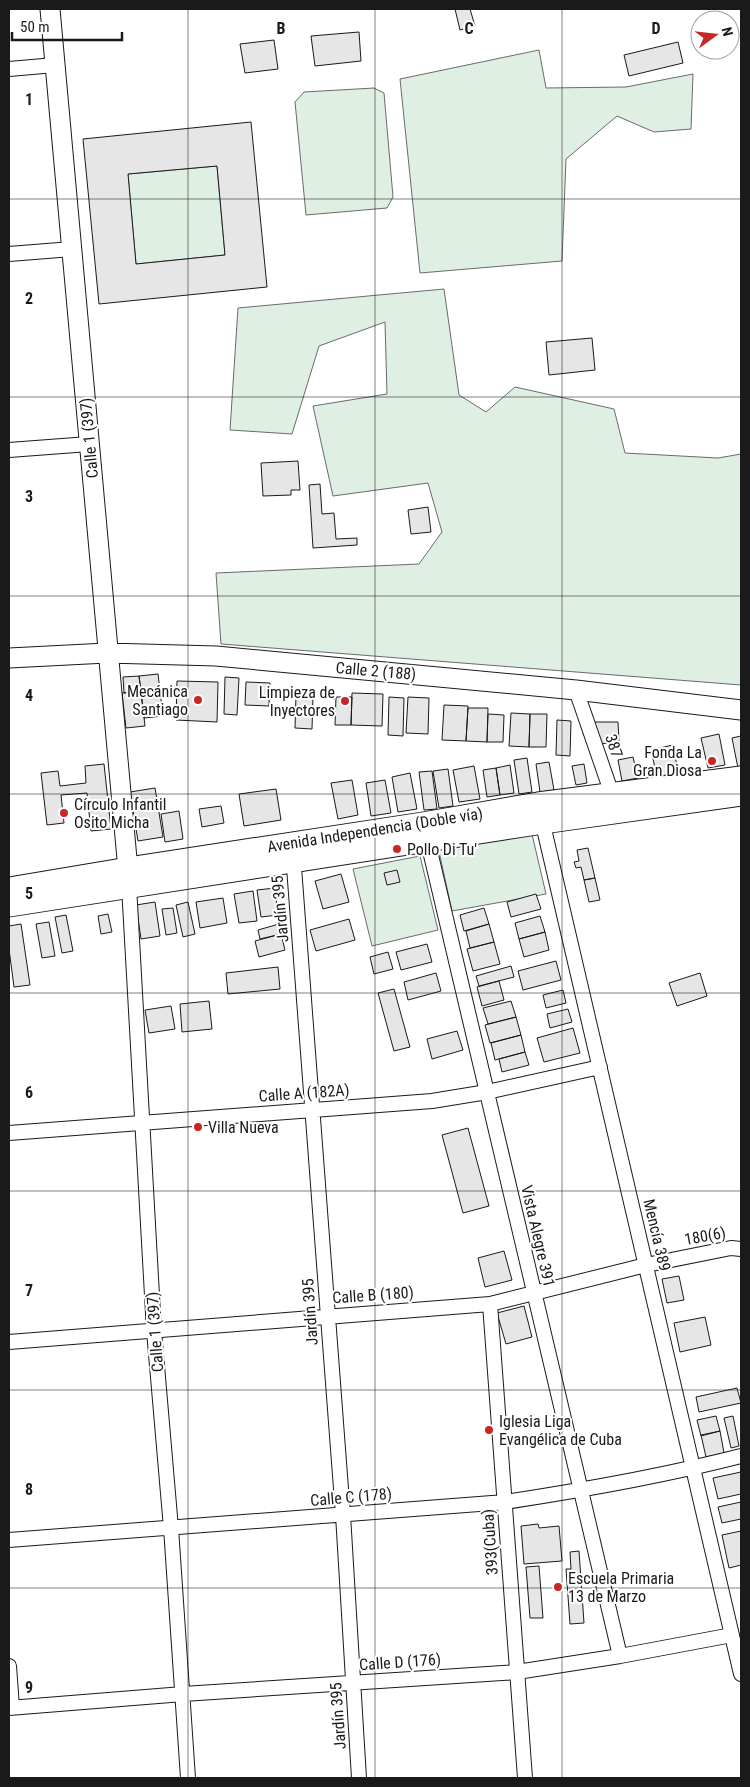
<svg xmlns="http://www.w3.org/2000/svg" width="750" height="1787" viewBox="0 0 750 1787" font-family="'Roboto Condensed',sans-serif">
  <rect width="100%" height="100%" fill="#fff"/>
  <!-- green -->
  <path fill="#e0efe3" stroke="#6a6a6a" d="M539 50 546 88 626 87 693 74 691 129 654 132 617 116 566 159 562 261 420 273 400 79Z
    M374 88 384 93 393 197 387 208 306 215 295 102 304 92Z
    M217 166 225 255 136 264 128 174Z
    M444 289 459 395 486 412 515 387 614 409 625 453 718 458 741 454V685L221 644 216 573 419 564 442 532 428 483 333 496 313 406 387 394 385 322 319 346 292 434 230 430 238 308Z
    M531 830 546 894 452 911 438 847Z
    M420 856 438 930 372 946 353 869Z"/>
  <!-- building -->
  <path fill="#e6e6e6" stroke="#1a1a1a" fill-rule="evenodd" d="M455 9H470L475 26 460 30Z
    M359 32 361 61 315 66 311 36Z
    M274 40 278 69 245 73 240 44Z
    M678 42 683 63 629 76 624 55Z
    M251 122 267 287 99 304 83 139ZM217 166 225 255 136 264 128 174Z
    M592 338 595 370 549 375 546 342Z
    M298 461 300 490H291V495L263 496 261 463Z
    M320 484 322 514 334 513 336 539 357 538V545L313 548 309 485Z
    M428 507 431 532 411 534 408 510Z
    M158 674 163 716 144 718 139 676Z
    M139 676 141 691 124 693 123 677Z
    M225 677 239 678 237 715 224 714Z
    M177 681 218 682 217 722 176 720Z
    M246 682 270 683 269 706 245 705Z
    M141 691 145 726 126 728 122 693Z
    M352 693 383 694 382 726 351 725Z
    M296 695 313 696 312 729 295 728Z
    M336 697H352L351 725H335Z
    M389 697 404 698 403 736 388 735Z
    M408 697 429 698 428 734 406 733Z
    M444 705 468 706 466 741 442 740Z
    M468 708H488L487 742 466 741Z
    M511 713 530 714 529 747 509 746Z
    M488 714 504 715 503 742H487Z
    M530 714H547L546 747H529Z
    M557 720 571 721 570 756 556 755Z
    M594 722H618L619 741 601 744Z
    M719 734 725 765 708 768 701 738Z
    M741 736V767L738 768 732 738Z
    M673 745 678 772 657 777 651 750Z
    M633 757 638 778 622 781 618 760Z
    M527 758 532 792 519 794 514 760Z
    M549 762 554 790 540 792 536 764Z
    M104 764 111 829 91 831 87 793 61 795 64 823 47 825 41 773 58 771 60 786 86 783 85 766Z
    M584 764 587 783 576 785 572 766Z
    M510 765 514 793 500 795 496 768Z
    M474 766 480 799 459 802 453 770Z
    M496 768 500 795 487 797 483 770Z
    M448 769 453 806 439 808 433 771Z
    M432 771 437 809 424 810 419 772Z
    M410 773 417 809 398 812 392 777Z
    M352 780 358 815 338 819 331 783Z
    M385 780 391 813 371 816 366 783Z
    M155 788 163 837 138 841 130 792Z
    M276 789 281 820 244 826 239 794Z
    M221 806 224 823 202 827 199 809Z
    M179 811 183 839 165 842 161 814Z
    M588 848 595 878 584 880 581 867 576 868 574 862 579 861 577 850Z
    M397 870 400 882 387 885 384 873Z
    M341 874 349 902 323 909 315 881Z
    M595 878 600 900 589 902 584 880Z
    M275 888 278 915 261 917 257 890Z
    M253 891 257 921 239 923 234 894Z
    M536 894 541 909 511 917 507 902Z
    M223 898 227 923 200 928 196 902Z
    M155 902 160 936 141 939 136 905Z
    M188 902 195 934 183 937 176 905Z
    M173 908 177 933 166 935 162 909Z
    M484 908 489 924 464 931 460 915Z
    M108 914 112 932 101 934 98 916Z
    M66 915 73 951 62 953 55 917Z
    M540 916 545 932 519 939 515 923Z
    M349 919 355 940 316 951 310 930Z
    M49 922 55 956 42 958 36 924Z
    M21 924 30 985 14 987 9 949V926Z
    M279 924 281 934 260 939 258 930Z
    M489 924 494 942 470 948 466 931Z
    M545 932 549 950 524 957 519 939Z
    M281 934 285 950 259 957 255 941Z
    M494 942 500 964 473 971 467 949Z
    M427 944 432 962 401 970 396 952Z
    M388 952 393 969 374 974 370 957Z
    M556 961 561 980 523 990 518 971Z
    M511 966 514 977 479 986 476 976Z
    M278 967 280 989 228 994 226 973Z
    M436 973 441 991 408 1000 404 982Z
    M700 973 707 996 677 1006 669 983Z
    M499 981 504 1000 482 1006 477 987Z
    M394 989 410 1047 394 1051 378 993Z
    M563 990 566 1003 546 1008 543 995Z
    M209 1001 212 1029 182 1032 180 1004Z
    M511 1001 516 1017 488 1024 483 1008Z
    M171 1006 175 1029 149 1033 145 1010Z
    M568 1009 572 1022 550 1028 547 1014Z
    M516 1017 521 1035 490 1043 485 1025Z
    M573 1028 580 1053 544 1062 537 1038Z
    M457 1031 463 1050 432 1059 427 1039Z
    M521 1035 525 1052 495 1060 491 1043Z
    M525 1052 529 1065 502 1072 499 1059Z
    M468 1128 489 1206 463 1213 442 1135Z
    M504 1251 512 1280 485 1287 478 1258Z
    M679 1276 684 1300 667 1303 662 1279Z
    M524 1306 532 1337 506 1344 497 1313Z
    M705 1317 711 1345 680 1352 674 1323Z
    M737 1388 741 1403 699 1412 696 1397Z
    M716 1416 720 1431 701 1436 697 1420Z
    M733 1416 739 1446 731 1448 724 1418Z
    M720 1431 724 1453 706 1457 701 1435Z
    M741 1472V1494L718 1499 713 1478Z
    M741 1502V1519L722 1523 718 1507Z
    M538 1524 539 1528 559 1526 562 1561 524 1564 521 1526Z
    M741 1531V1565L729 1568 722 1535Z
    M579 1551 584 1623 570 1624 566 1569H571L570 1552Z
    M539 1566 543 1618H530L526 1567Z"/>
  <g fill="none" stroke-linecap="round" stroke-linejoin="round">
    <!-- street casing -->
    <g stroke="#1a1a1a" stroke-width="16">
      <path id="street" d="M9 69 55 65
        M9 254 72 249
        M9 450 89 444
        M576 690 614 800
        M541 816 741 1674
        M426 834 620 1656
        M293 854 343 1515 359 1778
        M129 886 154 1331 171 1528 188 1778
        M9 1133 432 1101 487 1092 600 1067
        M490 1304 525 1778
        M9 1342 490 1304 646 1265 731 1248 741 1249
        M9 1540 505 1502C584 1490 663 1476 741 1456
        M9 1666 12 1707
        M9 1708 183 1694 517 1672 620 1656 732 1635"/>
    </g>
    <!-- secondary casing -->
    <g stroke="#1a1a1a" stroke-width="21">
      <path id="secondary" d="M50 9 129 881
        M9 658 107 653 216 656 576 690 741 710"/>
    </g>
    <!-- primary casing -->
    <g stroke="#1a1a1a" stroke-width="23">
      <path id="primary" d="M9 888 128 868 423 823 538 803 741 777
        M9 906 543 823 741 795"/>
    </g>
    <!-- street -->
    <use href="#street" stroke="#fff" stroke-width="14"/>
    <!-- secondary -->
    <use href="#secondary" stroke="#fff" stroke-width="19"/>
    <!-- primary -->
    <use href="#primary" stroke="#fff" stroke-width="21"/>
  </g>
  <!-- grid -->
  <path fill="none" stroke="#1a1a1a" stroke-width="1" stroke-opacity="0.55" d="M188 9V1778M375 9V1778M562 9V1778M9 199H741M9 397H741M9 596H741M9 794H741M9 993H741M9 1191H741M9 1390H741M9 1588H741"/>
  <!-- markers -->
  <g fill="#c62828" stroke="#fff" stroke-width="2">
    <circle cx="198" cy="700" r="5"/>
    <circle cx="345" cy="701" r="5"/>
    <circle cx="712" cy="761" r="5"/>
    <circle cx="64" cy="813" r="5"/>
    <circle cx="397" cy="849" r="5"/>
    <circle cx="198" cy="1127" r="5"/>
    <circle cx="489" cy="1430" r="5"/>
    <circle cx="558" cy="1587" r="5"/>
  </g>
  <g text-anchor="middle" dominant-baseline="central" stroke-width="4" stroke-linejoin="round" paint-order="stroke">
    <!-- street labels -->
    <g font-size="16" fill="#1a1a1a" stroke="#fff">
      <text transform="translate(89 438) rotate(-95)">Calle 1 (397)</text>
      <text transform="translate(376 671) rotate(5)">Calle 2 (188)</text>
      <text transform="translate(614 746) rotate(71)">387</text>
      <text transform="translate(375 830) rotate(-9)">Avenida Independencia (Doble vía)</text>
      <text transform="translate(280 909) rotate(-95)">Jardín 395</text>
      <text transform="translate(304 1093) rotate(-4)">Calle A (182A)</text>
      <text transform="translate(657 1235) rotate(77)">Mencía 389</text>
      <text transform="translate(538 1236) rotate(77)">Vista Alegre 391</text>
      <text transform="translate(705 1236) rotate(-10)">180(6)</text>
      <text transform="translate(373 1295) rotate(-4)">Calle B (180)</text>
      <text transform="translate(310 1312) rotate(-94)">Jardín 395</text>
      <text transform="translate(155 1332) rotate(-94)">Calle 1 (397)</text>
      <text transform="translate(351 1497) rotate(-5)">Calle C (178)</text>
      <text transform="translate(490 1542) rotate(-94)">393(Cuba)</text>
      <text transform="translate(400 1662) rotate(-4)">Calle D (176)</text>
      <text transform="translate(338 1716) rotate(-94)">Jardín 395</text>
    </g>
    <!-- poi labels -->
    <g font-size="16" fill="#1a1a1a" stroke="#fff" text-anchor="start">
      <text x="188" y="691" text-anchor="end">Mecánica<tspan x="188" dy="18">Santiago</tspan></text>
      <text x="335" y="692" text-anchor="end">Limpieza de<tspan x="335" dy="18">Inyectores</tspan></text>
      <text x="702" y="752" text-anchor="end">Fonda La<tspan x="702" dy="18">Gran Diosa</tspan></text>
      <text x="74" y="804">Círculo Infantil<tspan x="74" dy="18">Osito Micha</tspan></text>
      <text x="407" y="849">Pollo Di Tu'</text>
      <text x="208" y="1127">Villa Nueva</text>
      <text x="499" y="1421">Iglesia Liga<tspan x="499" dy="18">Evangélica de Cuba</tspan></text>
      <text x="568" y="1578">Escuela Primaria<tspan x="568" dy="18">13 de Marzo</tspan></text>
    </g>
  </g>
  <g font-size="16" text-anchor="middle" font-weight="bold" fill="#1a1a1a" stroke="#fff" stroke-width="4" stroke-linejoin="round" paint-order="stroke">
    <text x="281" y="34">B</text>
    <text x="469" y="34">C</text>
    <text x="656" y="34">D</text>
    <text x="29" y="105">1</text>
    <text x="29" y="304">2</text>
    <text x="29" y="502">3</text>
    <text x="29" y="701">4</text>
    <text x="29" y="899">5</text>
    <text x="29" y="1098">6</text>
    <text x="29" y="1296">7</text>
    <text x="29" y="1495">8</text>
    <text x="29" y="1693">9</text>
  </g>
  <!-- border -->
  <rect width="750" height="1787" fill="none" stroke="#1a1a1a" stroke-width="20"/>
  <!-- north arrow -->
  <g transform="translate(715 35) rotate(75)"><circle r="24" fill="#ffffff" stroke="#a3a3a3"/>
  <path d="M0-4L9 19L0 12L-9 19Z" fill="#c62828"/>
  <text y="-8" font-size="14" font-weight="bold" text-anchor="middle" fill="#1a1a1a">N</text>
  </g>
  <!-- scale -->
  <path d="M12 32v8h110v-8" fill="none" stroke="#1a1a1a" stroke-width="2.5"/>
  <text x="20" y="32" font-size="15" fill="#1a1a1a" stroke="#ffffff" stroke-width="4" paint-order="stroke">50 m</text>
</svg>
